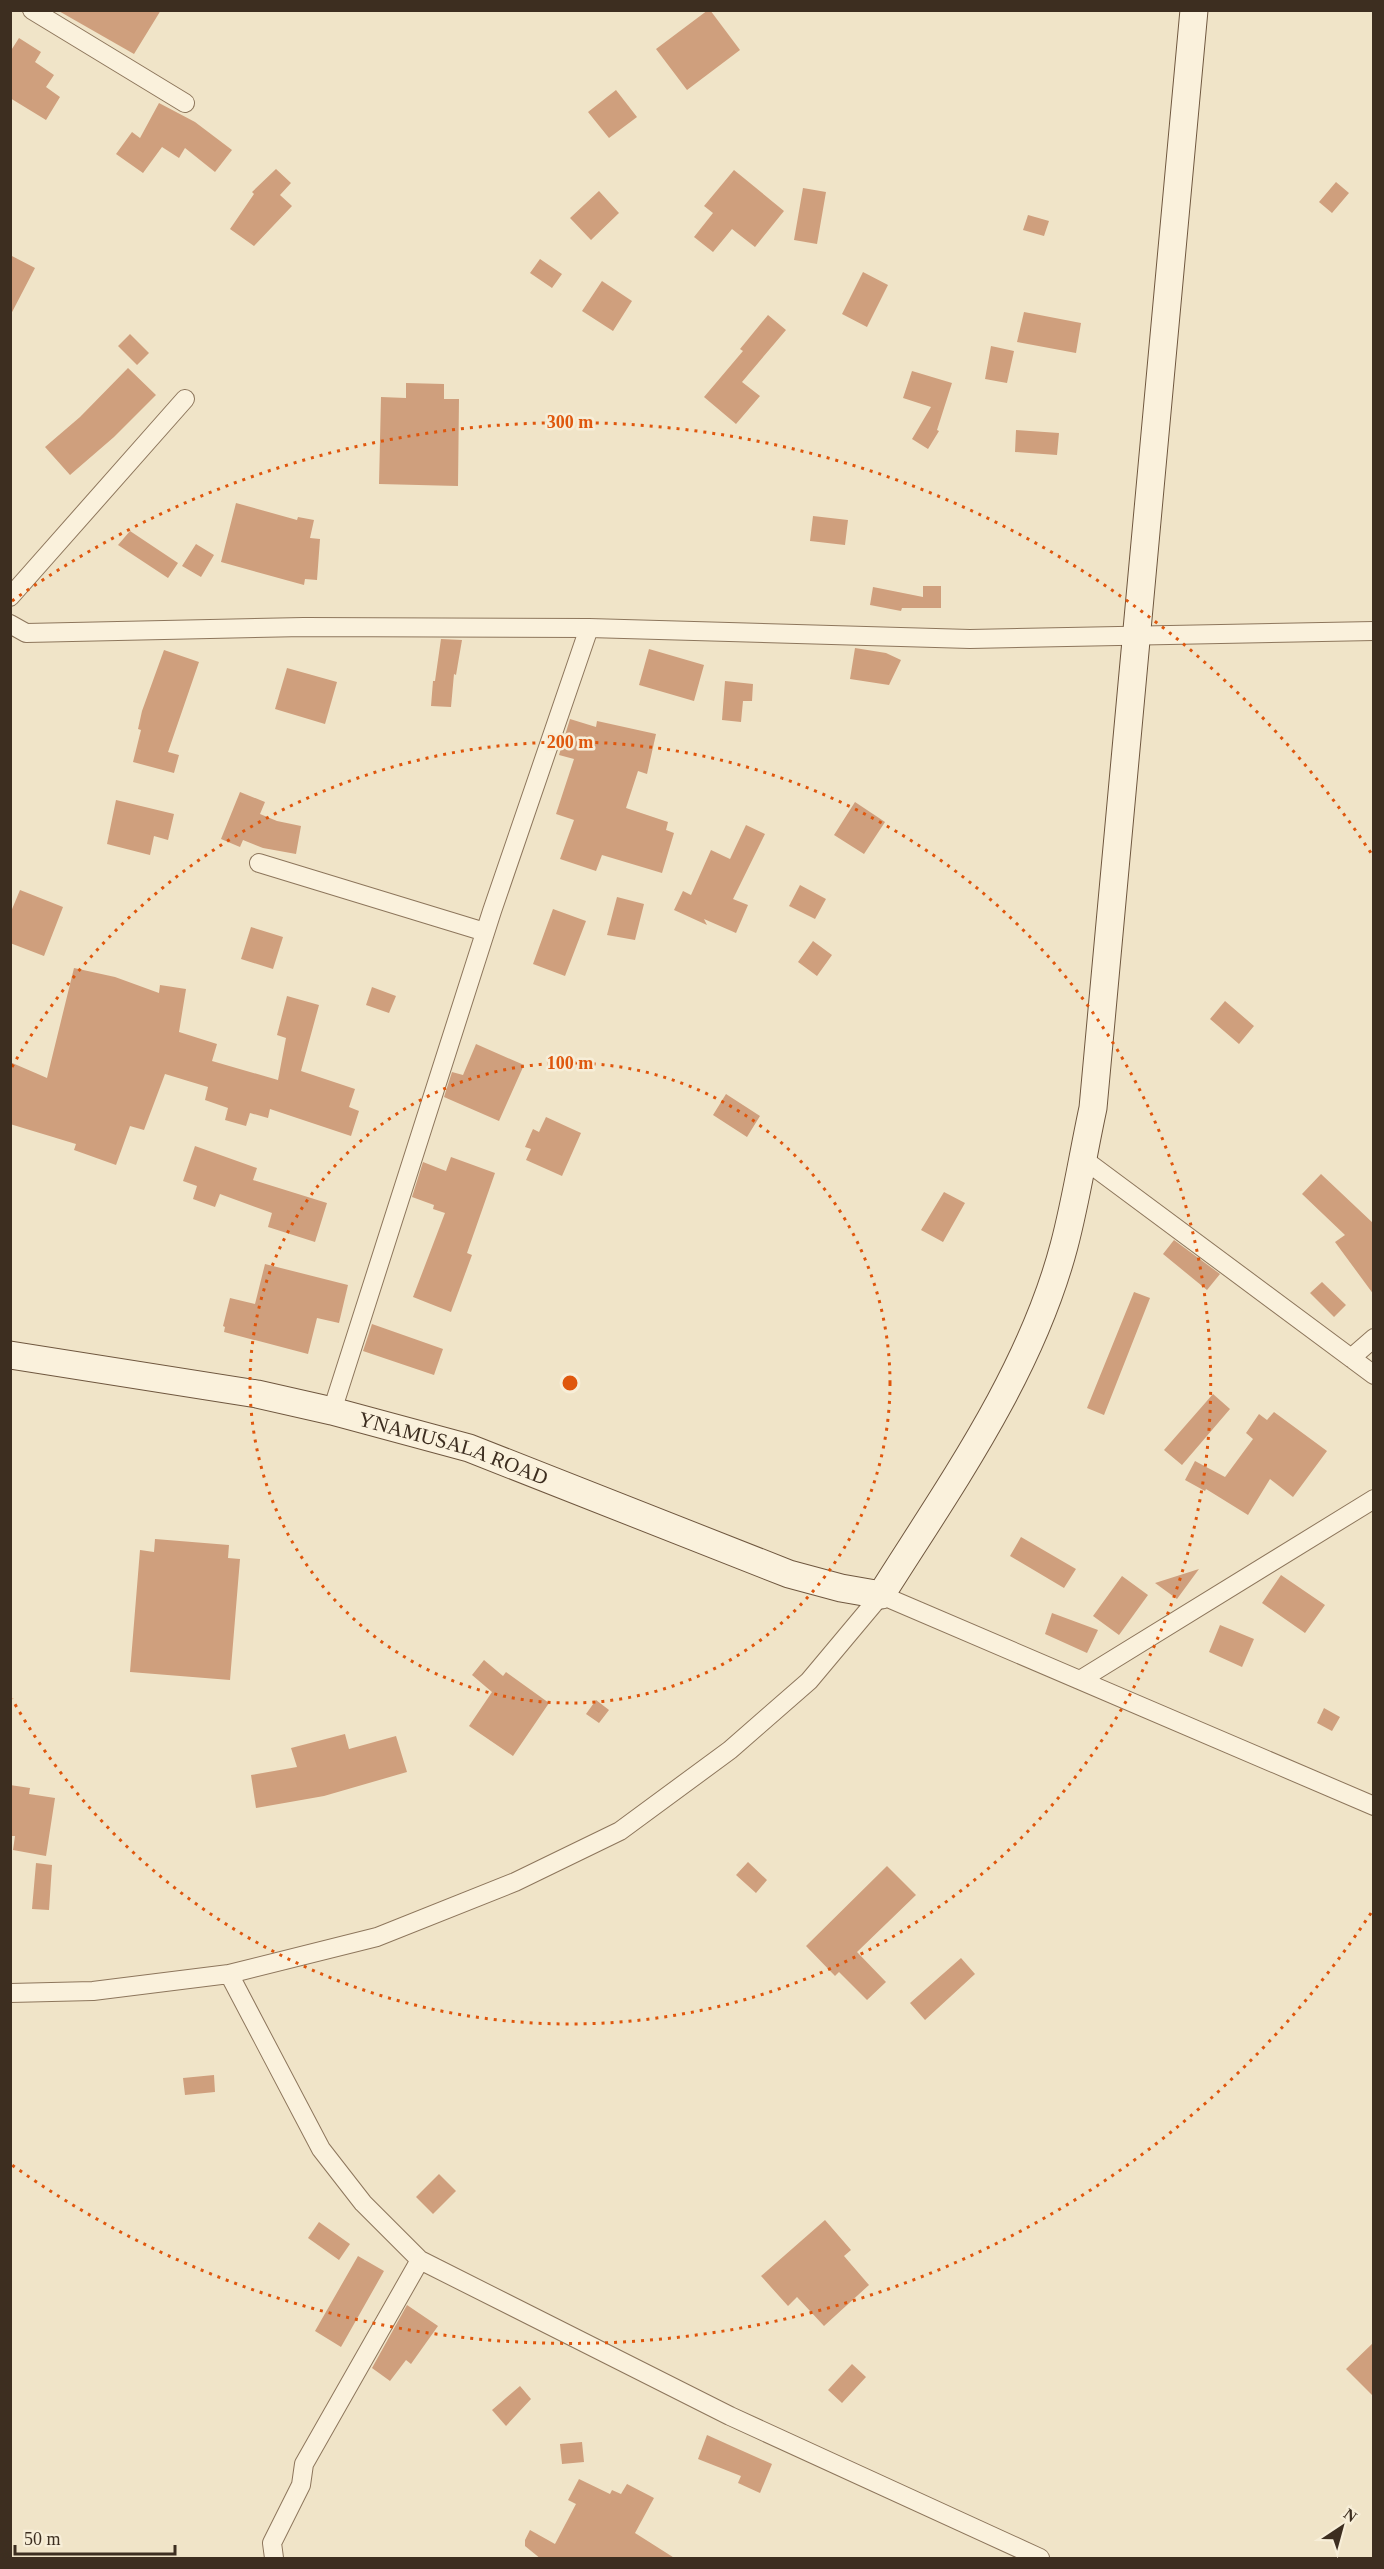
<svg xmlns="http://www.w3.org/2000/svg" width="1384" height="2569" viewBox="0 0 1384 2569" font-family="'Times New Roman',serif">
  <rect width="100%" height="100%" fill="#f0e4c8"/>
  <!-- building -->
  <path fill="#cf9f7d" d="M57 10H161L134 54Z
    M708 10H710L740 50 687 90 656 49Z
    M19 38 41 52 35 62 54 75 46 87 60 97 46 120 10 98V52Z
    M616 90 637 117 609 138 588 112Z
    M159 103 195 122 232 150 215 172 185 148 179 158 162 147 143 173 116 154 132 132 140 138Z
    M276 169 291 183 280 195 292 206 254 246 230 229 254 194 252 192Z
    M734 170 784 211 755 247 732 229 713 252 694 237 713 213 704 206Z
    M1336 182 1349 193 1332 213 1319 202Z
    M803 188 826 192 817 244 794 240Z
    M599 191 619 213 591 240 570 218Z
    M1028 215 1049 221 1044 236 1023 230Z
    M10 255 35 268 10 316Z
    M540 259 562 274 552 288 530 273Z
    M863 272 888 285 867 327 842 314Z
    M602 281 632 301 613 331 582 311Z
    M1024 312 1081 323 1076 353 1017 342Z
    M768 315 786 330 742 382 760 396 736 424 704 397 743 351 740 349Z
    M130 334 149 353 137 365 118 346Z
    M991 346 1014 351 1007 383 985 379Z
    M128 368 156 395 114 437 70 475 45 447 80 417Z
    M912 371 952 383 937 430 939 431 928 449 912 439 931 407 903 398Z
    M406 383 444 384V399H459L458 486 379 484 381 397 406 398Z
    M1016 430 1059 433 1057 455 1015 452Z
    M236 503 297 520 298 517 314 520 310 538 320 539 317 580 305 579 304 585 221 562Z
    M813 516 848 520 845 545 810 541Z
    M130 531 178 563 168 578 118 545Z
    M196 544 214 555 201 577 182 566Z
    M923 586H941V608H902L901 611 870 605 873 587 923 597Z
    M441 639 462 640 456 675 454 674 451 707 431 706 433 681H435Z
    M855 648 886 653 901 660 889 685 850 679Z
    M649 649 704 665 694 701 639 685Z
    M164 650 199 662 168 752 179 755 174 773 133 762 141 730 138 729 142 711Z
    M287 668 337 682 325 724 275 709Z
    M725 681 753 684 752 701H743L741 722 722 720Z
    M570 719 596 727 597 721 656 734 647 774 638 771 626 808 668 822 666 830 674 833 662 873 602 855 596 871 560 859 574 820 556 814 574 759 559 755Z
    M240 792 265 802 260 814 277 821 301 826 296 854 263 848 243 840 240 847 221 839Z
    M116 800 174 814 168 840 154 836 150 855 107 844Z
    M855 802 885 822 864 854 834 835Z
    M746 825 765 834 733 899 748 905 736 933 704 919 707 925 674 910 683 891 691 895 711 850 730 859Z
    M800 885 826 899 815 919 789 906Z
    M20 890 63 907 44 956 10 943V914Z
    M617 897 644 904 635 940 607 935Z
    M553 909 586 921 565 976 533 964Z
    M251 927 283 937 273 969 241 959Z
    M813 941 832 955 817 976 798 962Z
    M74 968 115 977 159 993 160 985 186 989 179 1032 217 1044 212 1061 278 1080 286 1038 277 1035 287 996 319 1005 301 1071 355 1089 349 1107 359 1111 351 1136 270 1109 268 1118 250 1113 246 1126 225 1120 228 1108 205 1100 208 1087 165 1074 144 1130 130 1126 116 1165 74 1150 76 1144 10 1124V1062L47 1078Z
    M372 987 396 996 389 1013 366 1005Z
    M1225 1001 1254 1026 1239 1044 1210 1019Z
    M476 1044 524 1065 499 1121 444 1097 452 1072 463 1075Z
    M726 1094 760 1116 747 1137 713 1115Z
    M546 1117 581 1133 562 1176 526 1160 531 1149 525 1147 533 1129 539 1132Z
    M195 1146 257 1168 253 1180 327 1203 315 1242 268 1227 272 1213 220 1194 215 1207 193 1199 197 1186 183 1181Z
    M451 1157 495 1173 467 1253 472 1255 451 1312 413 1297 445 1213 433 1209 434 1205 412 1197 423 1162 446 1171Z
    M1321 1174 1374 1224V1295L1335 1242 1345 1235 1302 1194Z
    M944 1192 965 1203 943 1242 921 1230Z
    M1174 1240 1220 1274 1207 1290 1163 1254Z
    M265 1264 348 1285 339 1323 317 1318 308 1354 224 1332 225 1327 223 1326 230 1298 255 1304Z
    M1322 1282 1346 1305 1334 1317 1310 1293Z
    M1134 1292 1150 1298 1104 1415 1087 1408Z
    M372 1324 443 1349 434 1375 363 1351Z
    M1213 1394 1230 1409 1182 1465 1164 1450Z
    M1274 1412 1327 1451 1293 1497 1270 1479 1248 1515 1206 1489 1205 1491 1185 1480 1195 1461 1225 1477 1253 1439 1246 1433 1259 1414 1267 1420Z
    M1021 1537 1076 1569 1064 1588 1010 1556Z
    M155 1539 229 1545 228 1558 240 1559 230 1680 130 1672 140 1550 154 1552Z
    M1199 1569 1177 1599 1155 1583Z
    M1281 1575 1325 1605 1305 1633 1262 1603Z
    M1122 1576 1148 1595 1119 1635 1093 1616Z
    M1052 1613 1098 1630 1087 1653 1045 1634Z
    M1220 1625 1254 1639 1242 1667 1209 1652Z
    M484 1660 503 1676 506 1672 549 1703 513 1756 469 1726 492 1692 472 1675Z
    M596 1700 609 1710 599 1723 586 1714Z
    M1324 1708 1340 1717 1332 1731 1317 1723Z
    M345 1734 349 1749 396 1736 407 1772 324 1796 256 1808 251 1775 297 1767 291 1748Z
    M10 1785 30 1788 29 1794 55 1798 46 1856 13 1850 15 1836H10Z
    M748 1862 767 1880 756 1893 736 1875Z
    M36 1863 52 1865 49 1910 32 1909Z
    M887 1866 916 1895 857 1952 886 1982 867 2000 839 1972 835 1976 806 1946Z
    M961 1958 975 1974 925 2020 910 2003Z
    M214 2075 215 2092 185 2095 183 2078Z
    M439 2174 456 2191 433 2214 416 2197Z
    M825 2220 851 2250 844 2256 869 2285 824 2326 797 2297 788 2306 761 2276Z
    M319 2222 350 2244 339 2260 308 2238Z
    M358 2256 384 2271 341 2347 315 2331Z
    M407 2305 438 2326 411 2364 406 2360 390 2381 372 2368Z
    M1374 2342V2397L1346 2369Z
    M852 2364 866 2377 842 2403 828 2390Z
    M520 2386 531 2399 506 2426 492 2410Z
    M707 2435 772 2464 760 2493 738 2483 741 2476 698 2459Z
    M582 2442 584 2462 562 2464 560 2444Z
    M579 2479 610 2494 612 2490 621 2494 627 2484 654 2498 635 2533 676 2559H541L525 2546V2540L530 2530 555 2544 576 2504 568 2500Z"/>
  <g fill="none" stroke-linecap="round" stroke-linejoin="round">
    <!-- street casing -->
    <g stroke="#8d765c" stroke-width="20">
      <path id="street" d="M32 10 185 103
        M10 597 185 399
        M10 624 26 633 304 627 589 628 970 639 1374 631
        M259 863 485 932
        M1082 1158 1374 1375
        M1351 1358 1374 1338
        M332 1411 492 911 589 628
        M1080 1680 1374 1499
        M229 1974 321 2149 363 2203 420 2260 730 2416 1040 2558
        M10 1993 93 1991 229 1974 377 1937 515 1882 620 1831 730 1750 809 1681 881 1595 1374 1806
        M274 2558 272 2543 301 2485 304 2464 420 2260"/>
    </g>
    <!-- secondary casing -->
    <g stroke="#6f573f" stroke-width="29">
      <g id="secondary">
        <path id="s1" d="M10 1355 257 1394 332 1411 469 1448 789 1574 841 1588 881 1595C951 1484 1030 1374 1064 1246 1076 1201 1083 1154 1093 1108L1194 10"/>
      </g>
    </g>
    <!-- street -->
    <use href="#street" stroke="#faf1dc" stroke-width="18"/>
    <!-- secondary -->
    <use href="#secondary" stroke="#faf1dc" stroke-width="27"/>
  </g>
  <!-- distance rings -->
  <g fill="none" stroke="#df570d" stroke-width="3" stroke-dasharray="3 6">
    <circle cx="570" cy="1383" r="320"/>
    <path d="M12 1067A641 641 0 1 1 12 1699"/>
    <path d="M1371 1913A961 961 0 0 1 12 2165M12 601A961 961 0 0 1 1371 853"/>
  </g>
  <g text-anchor="middle" dominant-baseline="central" stroke-width="5" stroke-linejoin="round" paint-order="stroke">
    <!-- street labels -->
    <g font-size="21" fill="#3d2e20" stroke="#f7eed8">
      <text stroke="none"><textPath href="#s1" startOffset="454">YNAMUSALA ROAD</textPath></text>
    </g>
  </g>
  <circle cx="570" cy="1383" r="9" fill="#df570d" stroke="#f7eed8" stroke-width="3"/>
  <g font-size="18" text-anchor="middle" font-weight="bold" fill="#df570d" stroke="#f7eed8" stroke-width="5" stroke-linejoin="round" paint-order="stroke">
    <text x="570" y="428">300 m</text>
    <text x="570" y="748">200 m</text>
    <text x="570" y="1069">100 m</text>
  </g>
  <!-- border -->
  <rect width="1384" height="2569" fill="none" stroke="#3d2e20" stroke-width="24"/>
  <!-- north arrow -->
  <g transform="translate(1342 2527) rotate(36)" stroke="#f7eed8" stroke-width="4.5" paint-order="stroke">
  <path d="M0-4.5L10 22L0 15L-10 22Z" fill="#3d2e20"/>
  <text y="-9" font-size="16" font-weight="bold" text-anchor="middle" fill="#3d2e20">N</text>
  </g>
  <!-- scale -->
  <path d="M15 2545v9h160v-9" fill="none" stroke="#3d2e20" stroke-width="3"/>
  <text x="24" y="2545" font-size="18" fill="#3d2e20" stroke="#f7eed8" stroke-width="4.5" paint-order="stroke">50 m</text>
</svg>
